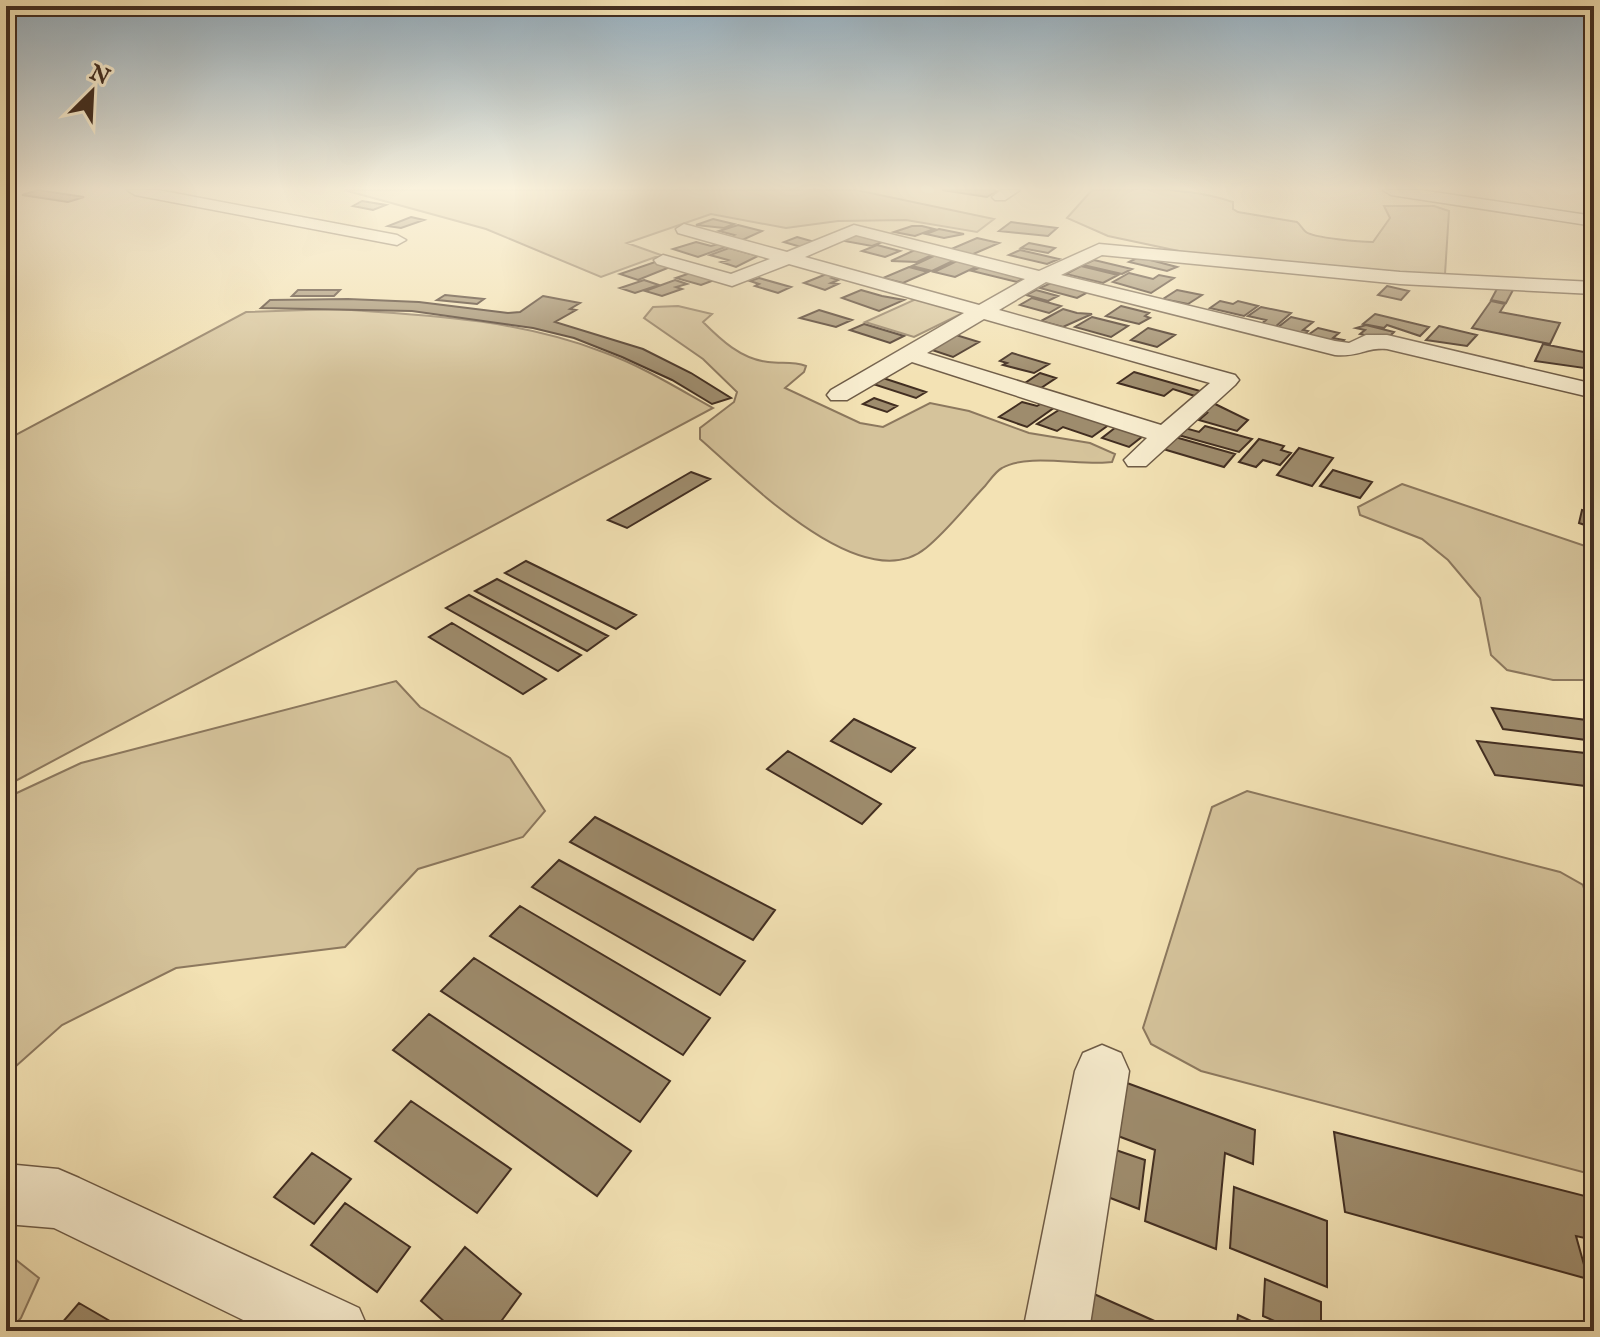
<svg xmlns="http://www.w3.org/2000/svg" width="1600" height="1337" viewBox="0 0 1600 1337" font-family="'IM FELL English',serif">
  <rect width="100%" height="100%" fill="#f3e2b4"/>
  <filter id="stains"><feTurbulence type="fractalNoise" baseFrequency=".0025" numOctaves="4"/><feColorMatrix values="0 0 0 0 .2 0 0 0 0 .09 0 0 0 0 .02 0 0 0 .5 -.17"/></filter>
  <radialGradient id="worn" r=".72"><stop offset=".6" stop-color="#630" stop-opacity="0"/><stop offset="1" stop-color="#630" stop-opacity=".3"/></radialGradient>
  <!-- green -->
  <path fill="#d5c39b" stroke="#8c785e" stroke-width="2" d="M344 190H856L994 219 977 232 906 220 838 221 786 228 711 214 627 243 661 255 601 277 486 229Z
    M1092 190C1140 190 1187 186 1233 202V209L1238 212 1297 222C1301 225 1302 229 1306 232 1314 238 1361 242 1373 242L1390 218 1384 206H1434L1449 211 1445 274 1438 276 1193 254 1108 236 1067 218Z
    M916 299 965 312 914 337 865 322Z
    M678 306 712 314 703 322C721 340 741 359 768 362 782 364 792 361 806 366L804 372 785 388 860 423 883 427 930 403 969 411 1029 433 1090 443 1115 454 1112 462C1082 466 1027 453 1002 468 996 471 990 480 985 486 966 506 948 530 926 548 863 600 745 478 700 439V428L734 402 737 392 703 359 644 318 653 307Z
    M336 309C426 315 518 319 603 352 642 366 677 388 713 408L6 786V440L246 312Z
    M1402 484 1594 549V680H1553L1507 670 1491 655 1480 598 1448 560 1422 539 1360 515 1358 507Z
    M396 681 420 707 510 758 545 811 523 837 418 869 345 947 176 968 62 1025 6 1075V798L81 763Z
    M1247 791 1560 872 1583 885 1594 923V1175L1201 1071 1151 1044 1143 1028 1212 807Z
    M6 1252 39 1278 21 1318 9 1331H6Z"/>
  <!-- building -->
  <path fill="#9e8c6d" stroke="#422e21" stroke-width="2" d="M38 190 84 197 68 202 22 195Z
    M942 190H993L997 191 987 197Z
    M362 201 386 205 373 210 353 206Z
    M411 217 424 220 401 228 388 226Z
    M713 219 734 224 724 228 696 225Z
    M1011 222 1057 228 1048 236 999 231Z
    M738 225 762 231 738 242 726 238 734 235 719 231Z
    M912 226H922L934 229 915 236 894 232Z
    M939 229 964 234 944 238 926 234Z
    M856 234 885 241 872 246 839 240Z
    M797 237 815 242 801 247 784 242Z
    M977 238 999 243 971 255 949 250Z
    M696 242 711 246 722 243 731 245 698 257 673 249Z
    M1029 243 1055 248 1048 253 1021 248Z
    M877 245 900 251 885 257 862 251Z
    M729 248 758 256 736 267 721 262 728 260 710 255Z
    M917 249 936 253 917 262 891 261Z
    M1020 250 1059 259 1047 264 1009 255Z
    M938 254 959 258 932 271 912 266Z
    M1139 257 1177 267 1167 271 1129 262Z
    M961 259 982 264 955 277 934 272Z
    M1094 260 1132 269 1122 274 1083 265Z
    M655 262 670 267 638 280 620 274Z
    M985 265 1025 278 1017 282 972 271Z
    M1081 266 1118 275 1103 283 1066 274Z
    M909 267 928 272 903 283 883 278Z
    M693 272 717 279 701 285 676 278Z
    M829 273 838 276 832 278 838 280 831 283 838 284 825 290 804 283Z
    M1129 273 1153 279 1159 275 1174 278 1151 293 1113 282Z
    M759 278 791 287 778 293 755 286 759 284 750 281Z
    M644 280 659 285 635 293 620 288Z
    M675 280 687 284 676 287 682 289 662 296 645 291Z
    M1053 282 1090 291 1077 298 1040 288Z
    M1387 286 1409 291 1401 300 1378 295Z
    M1498 287 1513 290 1506 303 1491 300Z
    M298 290H340L334 296H292Z
    M861 290 882 296 904 300 879 311 842 298Z
    M1036 290 1058 296 1048 301 1026 295Z
    M1177 290 1202 295 1188 304 1163 299Z
    M445 295 484 299 477 304 437 300Z
    M543 296 580 303 570 309 576 310 555 322 643 349 691 373 731 398 712 404 672 380 622 357 574 338 533 328 412 311 261 308 270 300 348 299 419 302 508 313 520 312Z
    M1032 298 1061 306 1049 313 1020 305Z
    M1220 301 1233 304 1238 301 1258 306 1244 316 1210 308Z
    M1491 301 1505 304 1500 312 1560 323 1550 344 1472 328Z
    M1121 306 1149 313 1145 316 1150 318 1139 324 1106 316Z
    M1261 307 1291 313 1274 328 1260 325 1266 320 1248 316Z
    M1063 309 1077 313 1092 314 1063 327 1041 321Z
    M819 310 852 320 836 327 800 318Z
    M1375 314 1429 327 1420 336 1387 325 1384 328 1363 324Z
    M1092 317 1128 326 1111 337 1075 327Z
    M1291 317 1313 322 1303 330 1308 331 1304 335 1277 328Z
    M864 324 904 336 890 343 850 330Z
    M1366 325 1394 332 1386 340 1360 334 1365 330 1356 328Z
    M1439 326 1477 335 1467 346 1426 340Z
    M1148 328 1175 335 1157 347 1131 340Z
    M1318 328 1339 333 1333 338 1344 340 1338 345 1305 337Z
    M956 335 979 342 953 357 929 349Z
    M1543 344 1589 353 1584 368 1535 361Z
    M1012 353 1049 364 1034 373 1003 365 1007 363 1000 361Z
    M1134 372 1200 391 1195 396 1173 389 1164 396 1118 383Z
    M1040 373 1056 378 1038 390 1022 385Z
    M883 378 926 392 916 398 873 384Z
    M874 398 897 406 887 412 863 404Z
    M1022 402 1037 406 1042 403 1055 407 1027 427 999 417Z
    M1213 403 1248 420 1237 431 1199 420 1207 413 1203 412Z
    M1062 408 1110 424 1092 437 1063 427 1057 431 1037 424Z
    M1205 426 1252 439 1239 452 1178 435 1185 428 1199 432Z
    M1116 427 1143 436 1129 447 1102 438Z
    M1175 437 1235 454 1224 467 1163 449Z
    M1259 439 1284 446 1281 450 1291 453 1280 465 1263 460 1256 467 1239 462Z
    M1299 448 1333 458 1312 486 1277 475Z
    M1333 470 1372 482 1360 498 1320 486Z
    M691 472 710 479 627 528 608 520Z
    M1582 510 1594 513V528L1579 523Z
    M526 561 636 615 616 629 505 573Z
    M497 579 608 636 587 651 475 591Z
    M469 595 581 655 558 671 446 608Z
    M452 623 546 679 523 694 429 637Z
    M1492 708 1594 721V741L1503 729Z
    M854 719 915 748 891 772 831 741Z
    M1477 741 1594 754V787L1495 775Z
    M788 751 881 804 862 824 767 769Z
    M595 817 775 910 753 940 570 842Z
    M559 860 745 961 720 995 532 887Z
    M520 906 710 1018 683 1055 490 936Z
    M474 958 670 1081 640 1122 441 991Z
    M429 1014 631 1151 597 1196 393 1050Z
    M1127 1083 1255 1130 1253 1164 1225 1153 1216 1249 1145 1221 1155 1150 1118 1136Z
    M411 1101 511 1169 477 1213 375 1141Z
    M1334 1132 1585 1196 1594 1225V1240L1576 1236 1588 1279 1345 1212Z
    M1107 1147 1145 1160 1139 1209 1100 1194Z
    M312 1153 351 1179 314 1224 274 1197Z
    M1234 1187 1327 1221V1287L1230 1248Z
    M345 1203 410 1247 377 1292 311 1245Z
    M465 1247 521 1294 494 1331H455L421 1301Z
    M1265 1279 1321 1302V1331H1298L1263 1316Z
    M1094 1294 1177 1331H1087Z
    M79 1303 127 1331H55Z
    M1238 1315 1273 1331H1236Z"/>
  <g fill="none" stroke-linecap="round" stroke-linejoin="round">
    <!-- minor casing -->
    <g stroke="#6e5b46" stroke-width="3">
      <path id="minor" d="M127 190H158L397 235 406 240 397 245 135 195Z
        M1001 190H1020L1005 200H995L992 197Z
        M1383 190H1420L1594 216V226L1391 195Z
        M684 224 787 252 854 225 1039 271 1099 244 1400 272 1594 282V294L1400 284 1102 255 1061 275 1335 341 1349 343 1366 335H1387L1594 384V398L1387 349C1365 347 1361 357 1335 355L1046 282 999 310 1235 375 1239 380 1235 385 1146 466H1128L1124 460 1147 438 912 362 847 400H831L827 395 831 390 964 313 789 264 732 286 657 264 654 260 663 255 731 274 770 259 678 233 676 229ZM856 235 1025 279 979 305 805 257ZM984 319 1210 383 1161 425 927 353Z
        M1102 1045 1121 1053 1129 1071 1089 1331H1023L1075 1071 1083 1053Z
        M6 1164 58 1169 79 1178 359 1308 369 1331H266L54 1228 6 1224Z"/>
    </g>
    <!-- minor -->
    <use href="#minor" fill="#f7ecce" fill-rule="evenodd"/>
  </g>
  <!-- sky -->
  <linearGradient id="sky" x2="0" y2="1"><stop stop-color="#94aebf"/><stop offset="0.5" stop-color="#faf2dd"/><stop offset="1" stop-color="#faf2dd" stop-opacity="0"/></linearGradient>
  <rect width="1600" height="377" fill="url(#sky)"/>
  <!-- margin -->
  <rect width="1600" height="1337" fill="none" stroke="#f3e2b4" stroke-width="32"/>
  <rect x="8" y="8" width="1584" height="1321" fill="none" stroke="#422e21" stroke-width="4"/>
  <rect x="16" y="16" width="1568" height="1305" fill="none" stroke="#422e21" stroke-width="2"/>
  <!-- north arrow -->
  <g transform="translate(92 92) rotate(24)" stroke="#f7ecce" stroke-width="6" paint-order="stroke">
  <path d="M0-6L14 30L0 20L-14 30Z" fill="#422e21"/>
  <text y="-12" font-size="22" font-weight="bold" text-anchor="middle" fill="#422e21">N</text>
  </g>
  <rect width="100%" height="100%" filter="url(#stains)"/>
  <rect width="100%" height="100%" fill="url(#worn)"/>
</svg>
